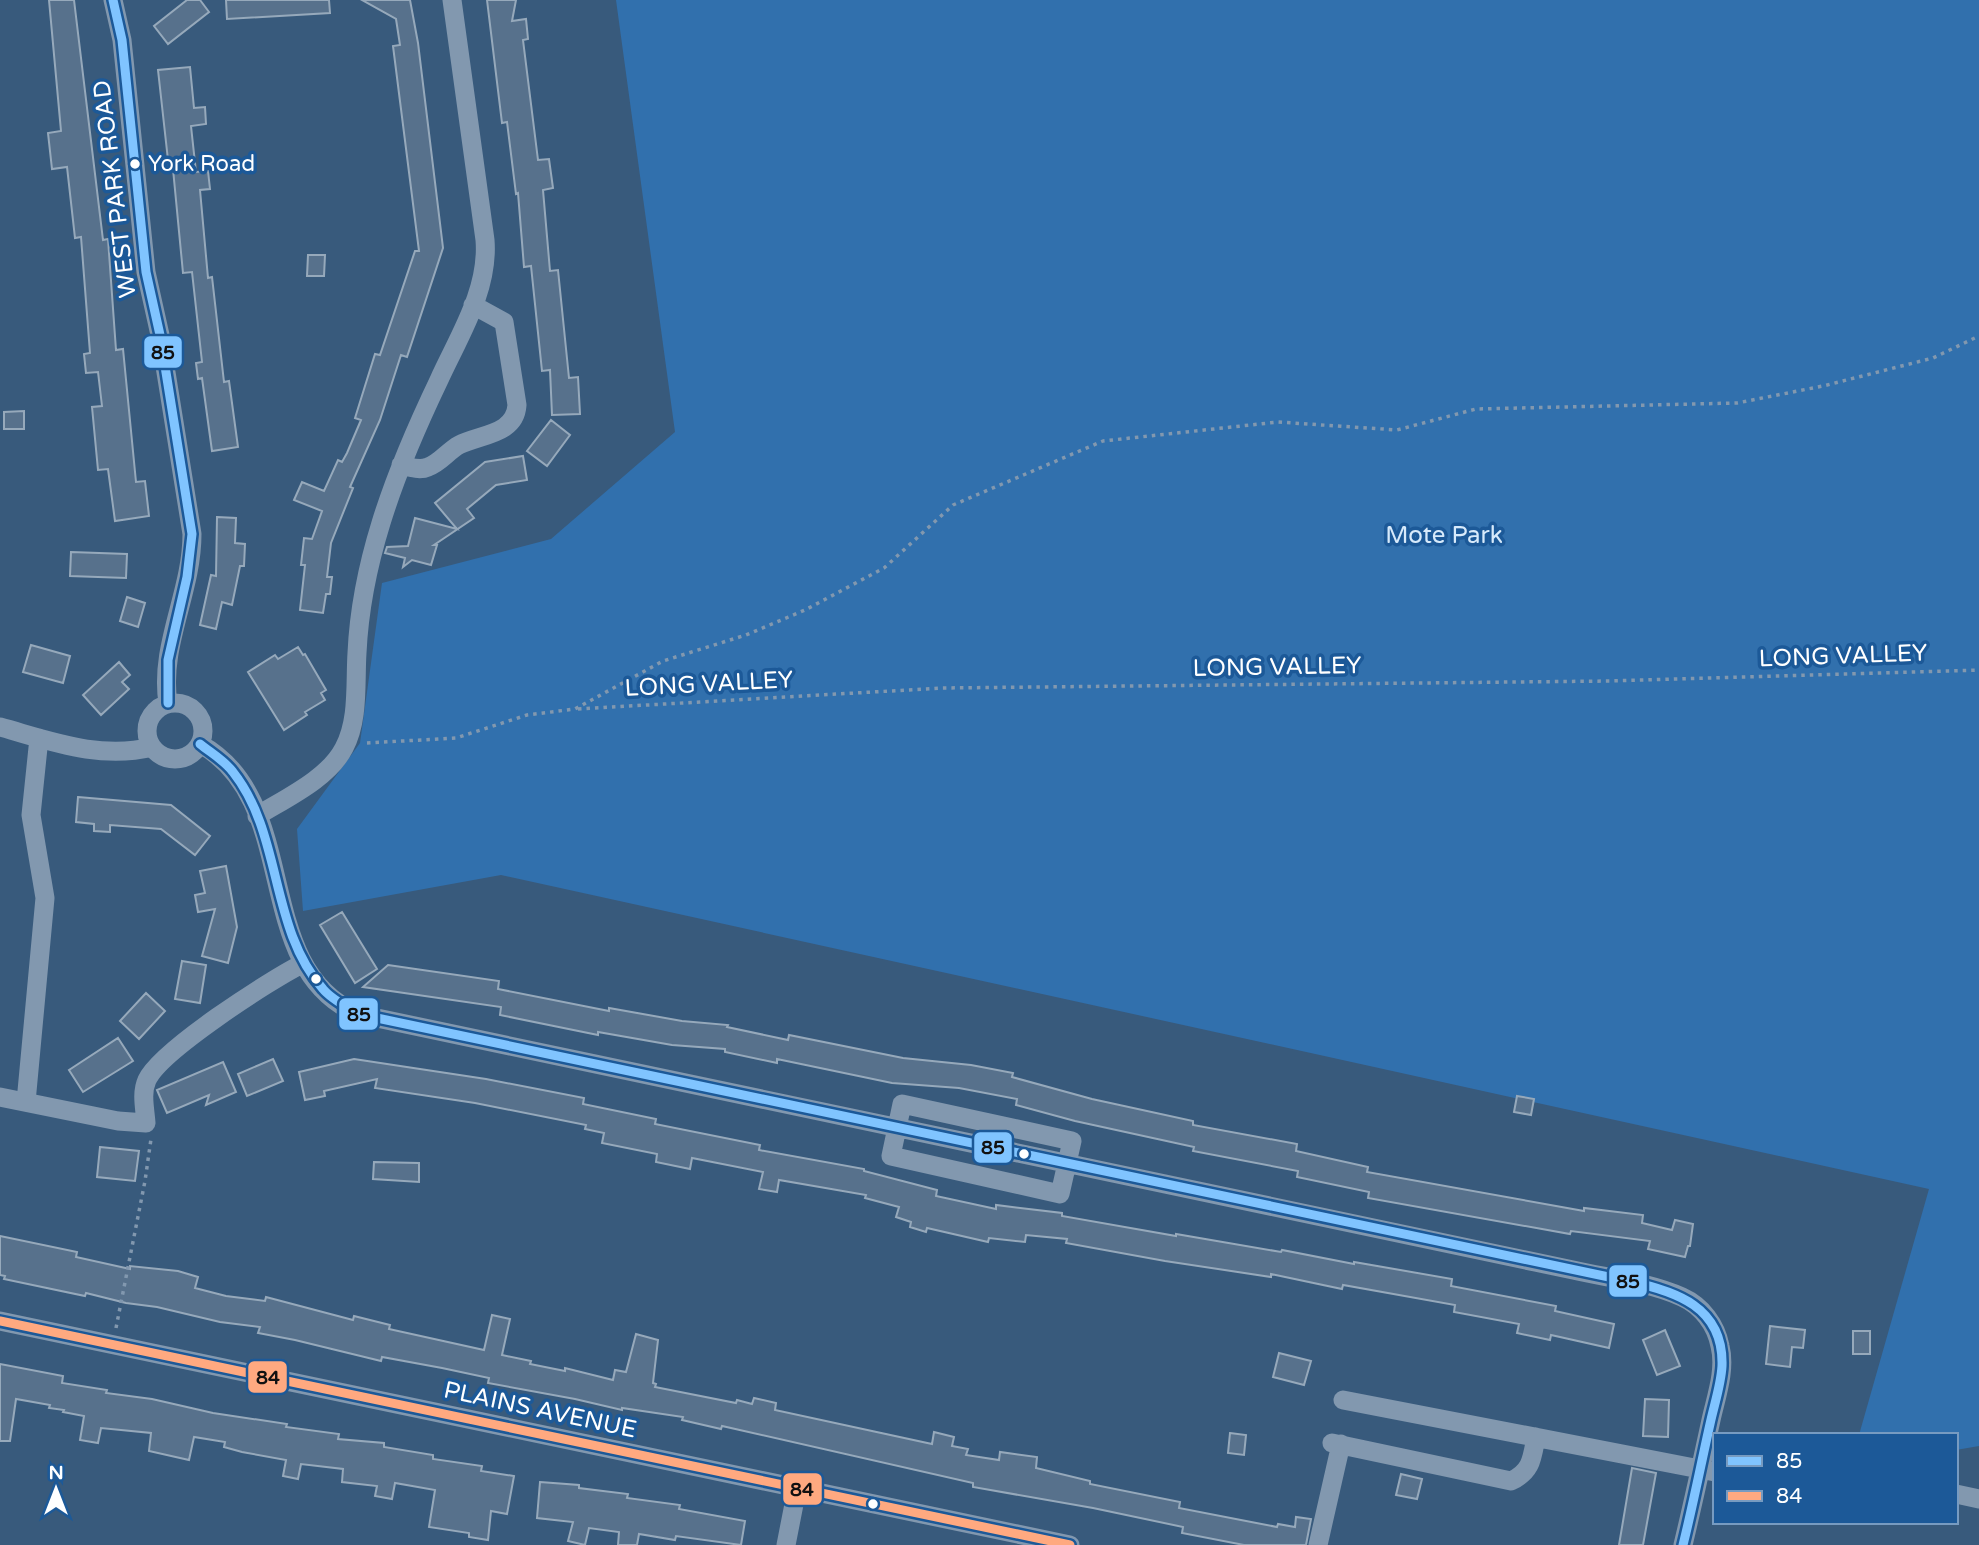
<svg xmlns="http://www.w3.org/2000/svg" width="1979" height="1545" viewBox="0 0 1979 1545" font-family="'Varela Round',sans-serif">
  <rect width="100%" height="100%" fill="#385a7c"/>
  <!-- green -->
  <path fill="#3170ad" d="M616 0H1979V1446L1956 1450V1435H1859L1929 1189 501 875 303 911 297 829 360 743 382 583 551 539 675 432Z"/>
  <!-- building -->
  <path fill="#57718c" stroke="#96a9bb" stroke-width="2" d="M49 0H74L103 240 108 239 116 350 123 349 136 482 145 481 149 516 115 521 108 469 98 470 92 407 102 406 98 372 86 373 84 354 90 353 81 237 75 238 67 167 52 169 48 133 61 131Z
    M187 0H200L209 12 168 44 154 26Z
    M226 0H329L330 13 227 19Z
    M362 0H410L418 43 443 248 407 357 401 355 380 420 350 487 353 488 331 543 327 577H332L330 594H326L323 613 300 610 305 565H301L304 538 312 539 322 511 294 500 302 482 324 491 338 460 342 462 347 453 361 420 355 418 375 354 380 355 415 251H419L393 46 400 45 396 19Z
    M487 0H516L512 21 526 19 528 39 523 40 538 160 549 159 553 188 543 190 550 271 558 270 569 378 578 377 580 414 552 415 550 370 542 371 531 266 524 267 518 193 516 194 507 122 502 123Z
    M190 67 194 108 205 107 206 124 191 126 196 172 208 171 210 189 200 190 208 278 212 277 224 382 229 381 238 447 212 451 202 378 198 379 196 363 202 362 192 272 183 273 173 169H169L158 70Z
    M308 255H325L324 276H307Z
    M24 411V429H4V412Z
    M551 420 570 435 547 466 527 451Z
    M523 456 527 480 496 485 467 509 474 518 434 545H437L431 565 412 560 403 567 405 558 385 553 387 547 408 546 415 518 457 529 435 503 485 462Z
    M217 517 236 518 235 543 245 544 244 566H240L232 605 222 602 216 629 200 625 211 575 216 576Z
    M71 552 127 554 126 578 70 576Z
    M127 597 145 603 138 627 120 621Z
    M31 645 70 656 63 683 23 672Z
    M298 647 303 655 305 654 326 690 321 693 325 700 305 712 307 715 284 730 248 672 275 655 278 659Z
    M119 662 130 675 122 682 129 689 101 715 83 695Z
    M78 797 171 805 210 836 195 855 161 829 110 825V832L94 831V824L76 822Z
    M226 866 237 927 228 963 202 956 215 909 198 912 195 895 205 893 200 871Z
    M342 912 377 969 355 983 320 925Z
    M182 961 206 965 200 1003 175 999Z
    M388 965 499 981 498 989 609 1011V1008L682 1021 728 1025 727 1027 788 1040 789 1035 903 1058 971 1065 1013 1073 1012 1077 1092 1099 1193 1121V1125L1297 1144 1296 1151 1368 1167 1367 1172 1584 1211V1208L1643 1215 1642 1223 1672 1230 1675 1220 1693 1224 1690 1246H1688L1685 1257 1648 1249 1650 1241 1571 1231 1570 1234 1368 1198 1369 1192 1297 1177 1298 1171 1193 1151 1194 1147 1075 1121 1016 1105 1017 1099 959 1088 892 1083 777 1059V1063L725 1052V1049L672 1045 598 1032V1035L500 1015 501 1007 363 987Z
    M146 993 165 1011 139 1039 120 1021Z
    M118 1038 133 1061 83 1092 69 1070Z
    M273 1059 283 1081 247 1096 238 1074Z
    M354 1059 486 1079 584 1098 583 1104 656 1119 655 1124 760 1145 759 1150 864 1169V1171L937 1190 936 1196 996 1209V1205L1062 1213V1216L1176 1236V1234L1281 1252 1282 1250 1354 1264V1262L1452 1279 1451 1286 1556 1306 1555 1311 1614 1324 1609 1348 1551 1335 1550 1340 1517 1333 1519 1324 1454 1312 1455 1305 1343 1285 1342 1289 1271 1274V1277L1165 1261 1066 1243 1067 1239 1026 1235 1025 1242 989 1238 988 1242 927 1228 926 1232 910 1227 911 1222 896 1217 899 1207 865 1198 866 1195 779 1180 777 1192 759 1189 763 1172 692 1158 690 1169 656 1162 657 1154 602 1143 604 1133 585 1129 586 1125 475 1103 375 1088 377 1079 324 1091 325 1096 305 1100 299 1072Z
    M223 1062 236 1092 206 1105 209 1095 167 1113 157 1090Z
    M1517 1096 1534 1099 1531 1115 1514 1112Z
    M100 1147 139 1151 135 1181 97 1177Z
    M374 1162 419 1163V1182L373 1179Z
    M0 1236 77 1252 76 1257 130 1269V1266L178 1271 198 1277 195 1288 226 1296 265 1301 266 1297 353 1320 354 1316 390 1325 389 1329 484 1350 492 1315 510 1319 502 1355 531 1361 530 1364 565 1371V1368L613 1380 615 1370 626 1372 636 1334 658 1340 653 1383 656 1384 655 1387 736 1403 737 1400 752 1404 754 1398 776 1403 775 1410 932 1444 934 1432 954 1437 952 1446 968 1449 966 1455 999 1460 1000 1452 1037 1457 1036 1468 1090 1481V1484L1180 1502 1179 1508 1277 1527 1278 1524 1295 1527 1296 1517 1311 1519 1306 1545H1244L1182 1533 1183 1527 1093 1508 973 1487V1483L722 1426 721 1429 682 1420 683 1417 622 1408V1410L575 1399 488 1383 489 1378 442 1368 382 1357 381 1361 295 1340 258 1333 260 1327 220 1322 157 1307 126 1303 86 1293 85 1296 4 1279 5 1276 0 1275Z
    M1770 1326 1805 1330 1803 1348 1792 1347 1790 1367 1766 1364Z
    M1665 1330 1680 1366 1657 1375 1643 1340Z
    M1853 1331H1870V1354H1853Z
    M1279 1353 1311 1361 1304 1385 1273 1377Z
    M0 1364 63 1376 62 1383 107 1390 106 1393 152 1399 213 1413 287 1424 286 1427 339 1434 338 1439 384 1443V1447L433 1455V1459L482 1466 481 1471 514 1476 507 1514 491 1511 488 1540 469 1537V1533L429 1527 435 1490 395 1483 392 1499 375 1496 377 1486 342 1482 343 1469 301 1464 298 1479 283 1476 286 1460 242 1452 224 1447 225 1442 194 1437 189 1460 149 1451 151 1433 101 1428 98 1443 80 1440 84 1416 63 1412 64 1410 49 1408 50 1405 16 1399 10 1441H0Z
    M1645 1399 1669 1400 1668 1437 1643 1436Z
    M1230 1433 1246 1435 1244 1455 1228 1453Z
    M1632 1468 1656 1473 1643 1545H1619Z
    M1401 1474 1422 1479 1417 1499 1396 1495Z
    M540 1482 579 1485V1488L628 1494 627 1498 680 1505 679 1509 745 1521 741 1545 676 1536 675 1540 639 1534 637 1545H618L619 1532 589 1528 585 1545 568 1541 573 1522 537 1518Z"/>
  <g fill="none" stroke-linecap="round" stroke-linejoin="round">
    <!-- path -->
    <path stroke="#8298af" stroke-width="3.5" stroke-dasharray="3.5 5" stroke-linecap="butt" d="M578 709 942 688 1610 681 1979 670
      M367 743 456 738 527 715 575 709 663 661 746 635 805 610 884 568 953 505 1103 441 1278 422 1397 430 1476 409 1737 403 1823 386 1933 358 1979 336
      M116 1328 145 1181 151 1139"/>
    <!-- minor -->
    <path stroke="#8298af" stroke-width="19" d="M113 0 122 40 146 272 160 335 192 534C192 593 159 645 168 703
      M401 465C411 467 419 471 428 467 440 463 448 451 459 445 480 434 515 435 517 405L504 322 473 305
      M147 731a28 28 0 1 1 56 0a28 28 0 1 1-56 0Z
      M0 727C51 741 100 760 152 747
      M200 744C304 801 249 968 358 1014L1573 1270C1608 1278 1649 1282 1682 1297 1702 1306 1716 1325 1720 1346 1726 1370 1716 1397 1711 1420 1702 1462 1693 1503 1683 1545
      M257 816C286 798 328 779 344 748 359 720 355 684 357 653 359 609 368 565 381 523 396 474 417 426 439 380 459 336 489 290 485 240L452 0
      M0 1097 118 1121 146 1123C145 1109 141 1093 147 1080 160 1051 270 980 302 964
      M26 1102 45 898 31 815 39 738
      M902 1104 1072 1141 1060 1194 891 1156Z
      M0 1321 1070 1545
      M1343 1400 1715 1472
      M1332 1443 1511 1481C1532 1471 1532 1458 1536 1437
      M1956 1494 1979 1499
      M786 1545 797 1489
      M1318 1545 1341 1444"/>
    <!-- bus-1 casing -->
    <g stroke="#1c5998" stroke-width="14">
      <path id="bus-1" d="M113 0 122 40 146 272 160 335 192 534 187 577 168 660V703
        M200 744C211 753 225 761 233 772 283 835 269 928 323 989 331 999 347 1007 358 1014L1628 1281C1676 1291 1724 1307 1722 1366 1721 1385 1714 1405 1710 1424 1701 1464 1693 1505 1683 1545"/>
    </g>
    <!-- bus-2 casing -->
    <g stroke="#1c5998" stroke-width="14">
      <path id="bus-2" d="M0 1321 1070 1545"/>
    </g>
    <!-- bus-1 -->
    <use href="#bus-1" stroke="#80c4ff" stroke-width="9"/>
    <!-- bus-2 -->
    <use href="#bus-2" stroke="#ffa980" stroke-width="9"/>
  </g>
  <!-- markers -->
  <g fill="#fff" stroke="#1c5998" stroke-width="2.5">
    <circle cx="135" cy="164" r="6"/>
    <circle cx="316" cy="979" r="6"/>
    <circle cx="1024" cy="1154" r="6"/>
    <circle cx="873" cy="1504" r="6"/>
  </g>
  <g text-anchor="middle" dominant-baseline="central" stroke-width="7" stroke-linejoin="round" paint-order="stroke">
    <!-- bus labels -->
    <g font-size="22" fill="#fff" stroke="#1c5998" text-anchor="start">
      <text x="148" y="164">York Road</text>
    </g>
    <!-- street labels -->
    <g font-size="24" fill="#fff" stroke="#1c5998">
      <text transform="translate(115 189) rotate(-97)">WEST PARK ROAD</text>
      <text transform="translate(1843 656) rotate(-2)">LONG VALLEY</text>
      <text transform="translate(1277 667) rotate(-1)">LONG VALLEY</text>
      <text transform="translate(709 684) rotate(-3)">LONG VALLEY</text>
      <text transform="translate(540 1410) rotate(12)">PLAINS AVENUE</text>
    </g>
    <!-- park labels -->
    <g font-size="24" fill="#d7eafb" stroke="#1c5998">
      <text x="1444" y="535">Mote Park</text>
    </g>
  </g>
  <g stroke="#1c5998" stroke-width="2.5">
    <rect x="143" y="335" width="40" height="34" rx="7" fill="#80c4ff"/>
    <rect x="338" y="997" width="41" height="34" rx="7" fill="#80c4ff"/>
    <rect x="973" y="1131" width="40" height="33" rx="7" fill="#80c4ff"/>
    <rect x="1608" y="1264" width="40" height="34" rx="7" fill="#80c4ff"/>
    <rect x="247" y="1360" width="41" height="34" rx="7" fill="#ffa980"/>
    <rect x="782" y="1472" width="41" height="34" rx="7" fill="#ffa980"/>
  </g>
  <g font-size="19" text-anchor="middle" font-weight="bold" fill="#111">
    <text x="163" y="359">85</text>
    <text x="359" y="1021">85</text>
    <text x="993" y="1154">85</text>
    <text x="1628" y="1288">85</text>
    <text x="268" y="1384">84</text>
    <text x="802" y="1496">84</text>
  </g>
  <!-- legend -->
  <rect x="1713" y="1433" width="245" height="91" fill="#1c5998" stroke="#779bc1" stroke-width="2"/>
  <rect x="1727" y="1456" width="35" height="10" fill="#80c4ff" stroke="#779bc1" stroke-width="2"/>
  <text x="1776" y="1468" font-size="21" fill="#ffffff">85</text>
  <rect x="1727" y="1491" width="35" height="10" fill="#ffa980" stroke="#779bc1" stroke-width="2"/>
  <text x="1776" y="1503" font-size="21" fill="#ffffff">84</text>
  <!-- north arrow -->
  <g transform="translate(56 1489)" stroke="#1c5998" stroke-width="5" paint-order="stroke">
  <path d="M0-5L12 26L0 18L-12 26Z" fill="#ffffff"/>
  <text y="-10" font-size="19" font-weight="bold" text-anchor="middle" fill="#ffffff">N</text>
  </g>
</svg>
